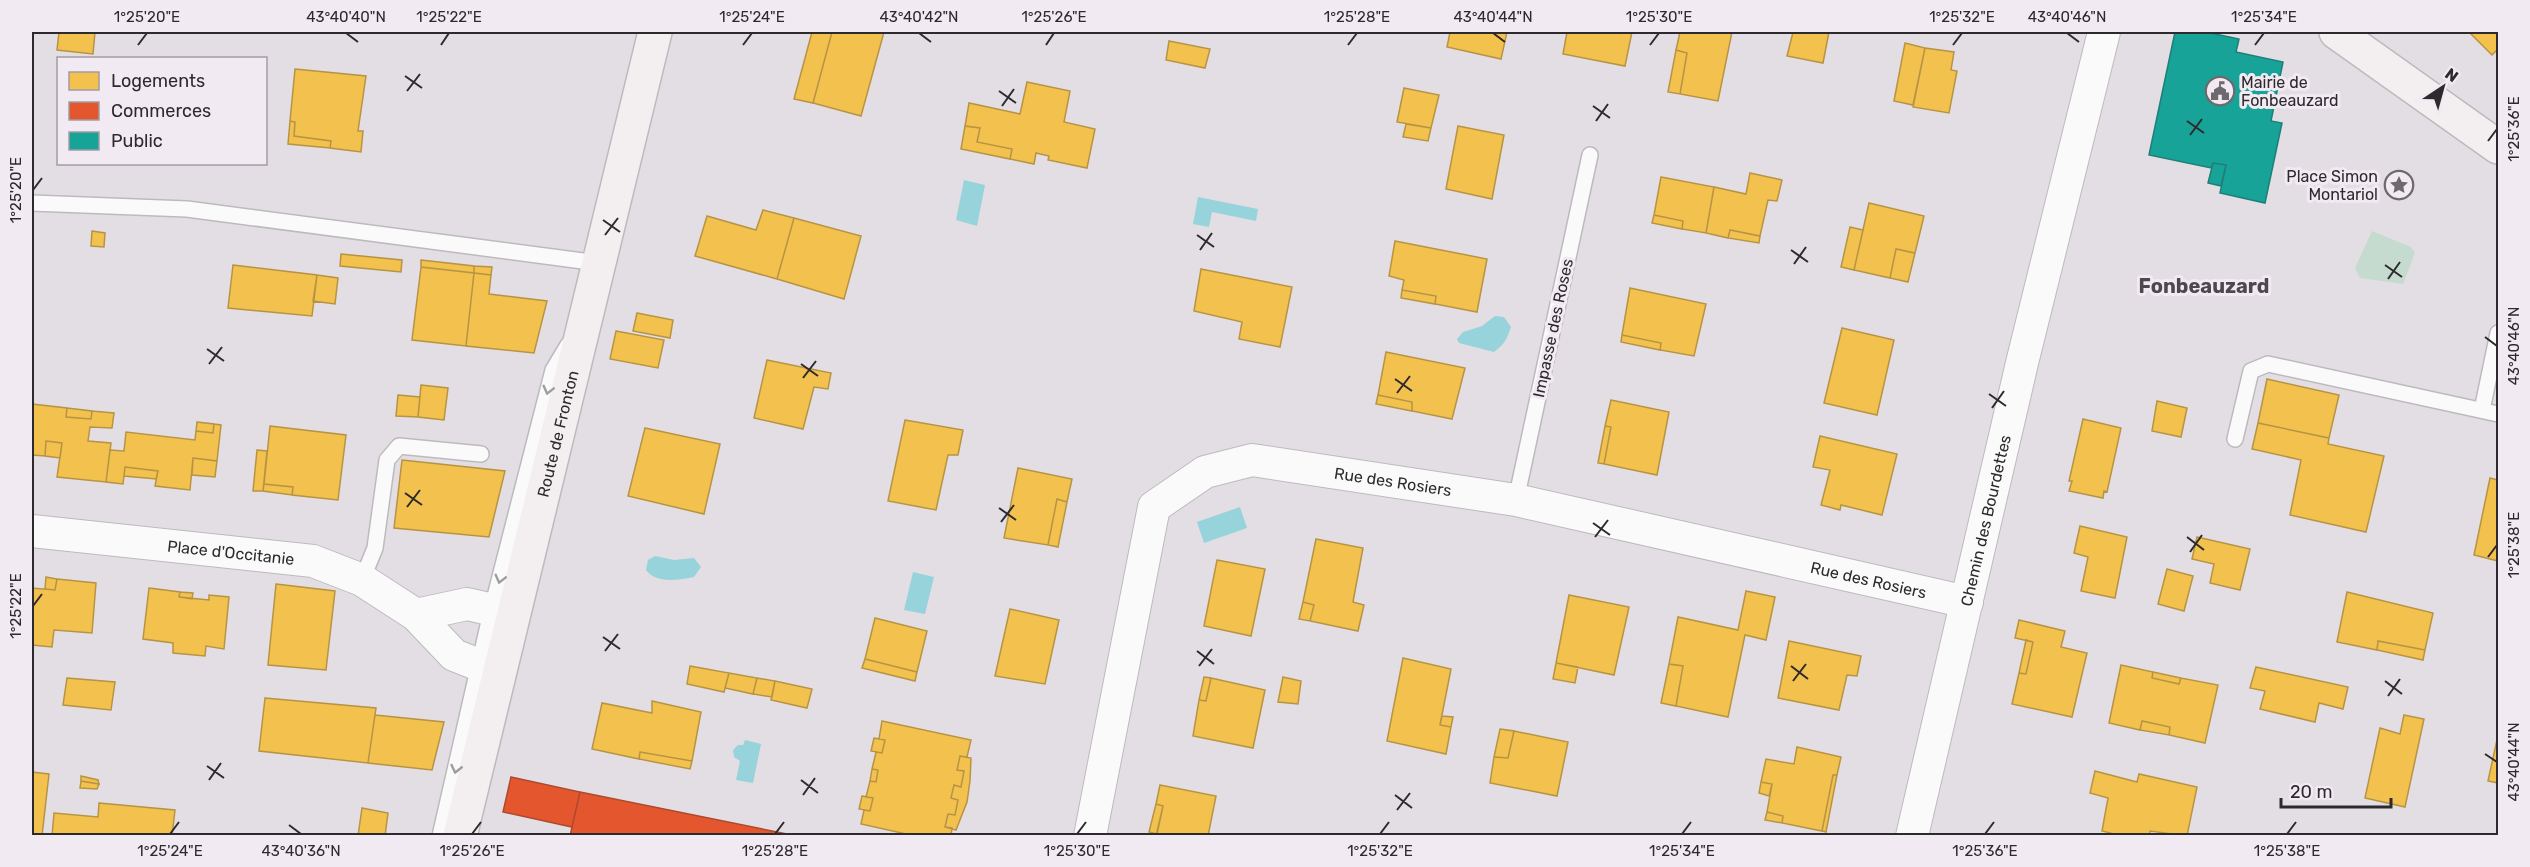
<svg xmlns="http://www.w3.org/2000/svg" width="2530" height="867" viewBox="0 0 2530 867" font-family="Rubik,sans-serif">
  <rect width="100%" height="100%" fill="#e3dee3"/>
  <!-- green -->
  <path fill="#c6dbcf" d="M2372 231 2411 247 2415 253 2403 284 2360 278 2355 268Z"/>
  <!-- water -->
  <path fill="#96d3db" d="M964 180 985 185 977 226 956 220Z
    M1198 197 1258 209 1256 221 1212 212 1209 227 1193 224Z
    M1495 316 1504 317 1511 327C1507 338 1505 344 1494 352L1459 343 1457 339 1463 332 1482 326Z
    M1240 507 1247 528 1204 543 1197 522Z
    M655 556 674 560 694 558 701 567 694 577C679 580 656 584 646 570L648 560Z
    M913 572 934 577 925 614 904 610Z
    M745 740 761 744 753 783 736 780 740 761 734 757 733 750 738 745H743Z"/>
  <!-- homes -->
  <path fill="#f2c14e" stroke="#b79444" stroke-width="1.5" d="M59 32H95L93 54 57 50Z
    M812 32H832L813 103 794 99Z
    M832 32H884L861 116 813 103Z
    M1450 32H1507L1501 59 1447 47Z
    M1567 32H1632L1625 66 1563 54Z
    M1680 32H1732L1718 101 1680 94 1687 53 1676 50Z
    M1793 32H1829L1823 63 1787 56Z
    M2469 32H2498V49L2492 55Z
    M1169 41 1210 49 1205 68 1166 60Z
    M1905 43 1925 48 1913 105 1894 101Z
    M1925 48 1954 52 1951 70 1957 71 1949 113 1913 107Z
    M1676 50 1687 53 1680 94 1668 92Z
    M295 69 366 76 358 131H363L361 152 330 148 331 141 294 136 295 122 290 121Z
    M1027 82 1070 91 1064 122 1095 129 1087 168 1048 160 1049 156 1036 153 1034 164 1010 159 1012 149 977 142 980 128 965 126 969 103 1020 114Z
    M1404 88 1439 95 1431 128 1397 122Z
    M290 121 295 122 294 136 331 141 330 148 288 144Z
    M1406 124 1431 128 1428 141 1403 137Z
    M965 126 980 128 977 142 1012 149 1010 159 961 149Z
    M1458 126 1504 135 1492 199 1446 189Z
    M1750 173 1782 180 1777 201 1768 200 1760 236 1730 230 1728 238 1706 233 1714 187 1746 194Z
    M1661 177 1714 187 1706 233 1682 229 1683 221 1654 215Z
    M1869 203 1924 216 1915 253 1896 249 1890 278 1854 270Z
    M763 210 794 218 777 279 695 256 707 216 756 230Z
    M1654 215 1683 221 1682 229 1652 223Z
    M794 218 861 236 844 299 777 279Z
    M1850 227 1863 230 1854 270 1841 267Z
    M1730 230 1760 236 1759 243 1728 238Z
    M92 231 105 233 104 247 91 246Z
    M1395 241 1487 259 1477 312 1435 304 1436 296 1402 290 1404 280 1389 276Z
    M1896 249 1915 253 1908 282 1890 278Z
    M341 254 402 260 401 272 340 266Z
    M421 260 474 266V273L421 267Z
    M233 265 317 275 312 316 228 308Z
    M474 266 492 267 491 275 474 273Z
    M421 267 474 273 466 346 412 340Z
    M1201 269 1292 287 1280 347 1239 339 1242 322 1194 311Z
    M474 273 491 275 489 294 547 301 534 353 466 346Z
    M317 275 338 278 335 304 313 301Z
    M1630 288 1706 304 1694 356 1660 350 1661 343 1622 335Z
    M1402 290 1436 296 1435 304 1401 298Z
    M637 313 673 320 670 338 633 331Z
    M1842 328 1894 340 1877 415 1824 403Z
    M616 331 664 340 658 368 610 359Z
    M1622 335 1661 343 1660 350 1621 342Z
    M1386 352 1465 368 1452 419 1412 411V402L1378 395Z
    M767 360 831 373 828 389 814 387 803 429 754 418Z
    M2267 379 2339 395 2329 438 2258 423Z
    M421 385 448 388 444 420 418 417Z
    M398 395 420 397 418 417 396 416Z
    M1378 395 1412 402V411L1376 404Z
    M1611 400 1669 412 1657 475 1604 464 1611 427 1605 426Z
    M2157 401 2187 408 2181 437 2152 431Z
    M32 404 67 408 66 417 91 419 92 411 114 413 112 428 90 427 88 441 111 443 106 482 57 477 62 443 46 441 45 456 32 455Z
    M67 408 92 411 91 419 66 417Z
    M2083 419 2121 428 2107 492 2104 491 2103 498 2069 491 2072 481H2069Z
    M905 420 963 430 958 455H948L936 510 888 501Z
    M197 422 214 424 213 433 196 431Z
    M2258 423 2329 438 2328 444 2384 456 2366 532 2290 515 2301 460 2252 449Z
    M214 424 221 425 217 461 193 458 190 490 155 486 158 471 125 467 123 484 106 482 110 450 124 451 126 432 195 440 196 431 213 433Z
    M270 426 346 435 338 500 292 495 293 487 264 484Z
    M1605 426 1611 427 1604 464 1598 463Z
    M645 428 720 444 704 514 628 496Z
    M1820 436 1897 454 1882 515 1841 505 1840 510 1821 505 1830 470 1813 467Z
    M46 441 62 443 60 458 45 456Z
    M257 450 267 451 263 491H253Z
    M193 458 217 461 215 477 192 475Z
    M402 460 505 471 489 537 394 528Z
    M125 467 158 471 156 479 124 476Z
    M1018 468 1072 479 1067 502 1057 499 1048 545 1004 538Z
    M2490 478 2498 480V561L2474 555Z
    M264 484 293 487 292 495 263 491Z
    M1057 499 1067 502 1058 547 1048 545Z
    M2080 526 2127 537 2115 598 2081 591 2088 557 2074 553Z
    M2197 537 2250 549 2240 590 2210 583 2214 564 2192 559Z
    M1316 539 1363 548 1353 602 1364 605 1358 631 1310 621 1314 605 1303 602Z
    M1217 560 1265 569 1251 636 1204 626Z
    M2167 569 2193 576 2184 611 2158 604Z
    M46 577 57 579 55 590 45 589Z
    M57 579 96 583 92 633 54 630 52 647 32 645V588L55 590Z
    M276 584 335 591 326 670 268 665Z
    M149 588 180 592 179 597 209 600V595L229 597 224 649 206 646 205 656 173 653V643L143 639Z
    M1746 591 1775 597 1766 640 1745 635 1728 717 1676 706 1683 666 1669 664 1678 617 1738 630Z
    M180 592 193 593 192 599 179 597Z
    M2347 592 2433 613 2425 650 2378 641 2377 650 2337 642Z
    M1569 595 1629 607 1614 675 1556 663Z
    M1303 602 1314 605 1310 621 1299 619Z
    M1010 609 1059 620 1045 684 995 676Z
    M875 618 927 631 917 672 865 659Z
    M2019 620 2065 631 2061 647 2087 653 2072 717 2012 704 2019 673 2026 674 2033 642 2015 638Z
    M2026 640 2033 642 2026 674 2019 673Z
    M1789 641 1861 656 1857 676 1847 675 1839 710 1778 698Z
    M2378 641 2425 650 2423 660 2377 650Z
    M1403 658 1451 669 1440 725 1451 727 1446 754 1387 741Z
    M865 659 917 672 915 681 862 668Z
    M1556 663 1578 667 1575 683 1553 679Z
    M1669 664 1683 666 1676 706 1661 703Z
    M2121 665 2153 672 2152 678 2179 684 2181 678 2218 685 2205 743 2169 735 2170 727 2142 721 2140 730 2109 723Z
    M690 666 729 673 724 692 687 684Z
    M2256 667 2348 687 2343 709 2319 703 2315 722 2260 709 2265 691 2250 688Z
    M2153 672 2181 678 2179 684 2152 678Z
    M729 673 757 678 753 694 725 688Z
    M1204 677 1211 678 1206 701 1199 700Z
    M1283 677 1301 681 1298 704 1278 702Z
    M67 678 115 682 111 710 63 705Z
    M757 678 775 681 772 697 753 694Z
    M1211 678 1265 690 1253 748 1193 736 1199 700 1206 701Z
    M775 681 812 689 807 708 771 700Z
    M265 698 376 708 368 763 259 751Z
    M652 701 701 712 692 761 640 752 639 759 592 749 602 703 652 713Z
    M375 715 444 722 432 770 368 763Z
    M2404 715 2424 719 2405 807 2365 798 2380 728 2400 734Z
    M1442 716 1453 717 1451 727 1440 725Z
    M882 721 971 740 967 757 960 756 957 770 964 771 961 787 954 785 951 798 958 800 955 815 948 814 945 827 952 828 951 836H915L861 824 864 810 870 811 873 798 866 797 870 781 876 782 878 770 872 769 876 752 882 753 885 740 879 739Z
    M2142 721 2170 727 2169 735 2140 730Z
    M1500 729 1514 731 1508 758 1494 757Z
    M1514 731 1568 742 1557 796 1490 783 1494 757 1508 758Z
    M2498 735V783L2488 781Z
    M874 738 885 740 882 753 871 751Z
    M1797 747 1841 757 1837 775H1833L1822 831 1782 823 1783 816 1767 812 1772 784 1761 782 1766 759 1794 764Z
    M640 752 692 761 690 769 639 759Z
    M960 756 971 758 970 781 967 802 956 830 945 827 948 814 955 815 958 800 951 798 954 785 961 787 964 771 957 770Z
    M872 769 878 770 876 782 870 781Z
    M2095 771 2137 782 2139 774 2197 787 2187 836 2150 831V836H2122L2102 831 2108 798 2090 793Z
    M32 772 49 774 42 836H32Z
    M1833 775H1837L1826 832 1822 831Z
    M81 776 98 780 99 784 81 781Z
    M81 781 99 784 97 789 80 788Z
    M1761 782 1772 784 1769 796 1759 793Z
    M1160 785 1216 796 1208 836H1156L1163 806 1156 804Z
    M862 796 873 798 870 811 859 809Z
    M99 803 175 810 172 836H52L54 813 98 817Z
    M1156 804 1163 806 1157 834 1149 832Z
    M362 808 388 813 385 836H358Z
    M1767 812 1783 816 1782 823 1765 820Z"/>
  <!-- shops -->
  <path fill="#e4572e" stroke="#ad4a2e" stroke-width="1.5" d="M511 777 580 792 572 827 503 812Z
    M580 792 797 836H570Z"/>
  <!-- public -->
  <path fill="#17a398" stroke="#1e7f78" stroke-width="1.5" d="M2175 32H2206L2239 39 2236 52 2283 62 2271 121 2282 123 2265 203 2220 193 2226 165 2213 163 2211 168 2149 155Z
    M2213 163 2226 165 2221 186 2208 183Z"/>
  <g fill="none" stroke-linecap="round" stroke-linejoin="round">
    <!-- lane casing -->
    <g stroke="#bdbabd" stroke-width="18">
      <path id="lane" d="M32 203 187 209 598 263
        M2482 410 2498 333
        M2235 439 2251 371 2268 364 2498 414
        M1516 500 1590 155
        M362 580 375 548 387 460 399 446 481 454
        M440 836 492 608 553 370 568 345"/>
    </g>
    <!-- street casing -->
    <g stroke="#bdbabd" stroke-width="34">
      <g id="street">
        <path id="s1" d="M32 531 313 561 362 580 416 615 454 655 499 673"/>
        <path d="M416 615 467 604 511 614"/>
        <path id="s2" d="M1090 836 1154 507 1205 472 1252 460 1516 500 1967 602"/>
        <path id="s3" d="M1912 836 2022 363 2104 32"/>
      </g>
    </g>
    <!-- secondary casing -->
    <g stroke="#bdbabd" stroke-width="36">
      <g id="secondary">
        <path d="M2336 32 2498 147"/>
        <path id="s4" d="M460 836 655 32"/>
      </g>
    </g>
    <!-- lane -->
    <use href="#lane" stroke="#fbfafb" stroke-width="15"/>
    <!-- street -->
    <use href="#street" stroke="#fbfafb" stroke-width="32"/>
    <!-- secondary -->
    <use href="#secondary" stroke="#f3eeef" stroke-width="33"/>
  </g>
  <!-- one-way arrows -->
  <defs><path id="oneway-chevron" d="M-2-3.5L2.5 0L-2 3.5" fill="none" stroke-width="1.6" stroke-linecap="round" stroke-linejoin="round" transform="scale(1.5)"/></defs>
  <g stroke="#9e9c9e">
    <use href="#oneway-chevron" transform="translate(548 390) rotate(104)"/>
    <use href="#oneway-chevron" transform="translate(500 579) rotate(104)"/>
    <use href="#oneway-chevron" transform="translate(456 769) rotate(103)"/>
  </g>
  <!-- ticks -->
  <path fill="none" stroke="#2d2a2d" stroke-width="2" d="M346 33 358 42M919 33 931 42M1493 33 1505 42M2067 33 2079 42M138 45 147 33M441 45 449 33M743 45 752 33M1046 45 1054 33M1348 45 1357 33M1650 45 1659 33M1953 45 1962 33M2255 45 2264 33M405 76 422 88M407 91 420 74M999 91 1016 103M1002 106 1014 89M1593 106 1610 118M1596 121 1608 104M2187 121 2204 133M2190 135 2202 119M2488 141 2497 129M33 190 42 178M603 220 620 232M605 235 618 218M1197 235 1214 247M1200 250 1212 233M1791 250 1808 262M1794 264 1806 247M2385 265 2402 277M2388 279 2400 262M2485 337 2497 346M207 349 224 361M209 364 222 347M801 364 818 376M803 378 816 361M1395 379 1412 391M1397 393 1410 376M1989 394 2006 406M1992 408 2004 391M405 493 422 505M407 507 420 490M999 508 1016 520M1001 522 1014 505M1593 523 1610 535M1595 537 1608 520M2187 537 2204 550M2190 552 2202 535M2488 557 2497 545M33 606 42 594M603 637 620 649M605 651 618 634M1197 651 1214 664M1199 666 1212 649M1791 666 1808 679M1793 681 1806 664M2385 681 2402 694M2388 696 2400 679M2485 754 2497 762M207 766 224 778M209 780 221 763M801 780 818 793M803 795 815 778M1395 795 1412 808M1397 810 1410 793M289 825 301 834M170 834 179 822M472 834 481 822M775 834 784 822M1077 834 1086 822M1380 834 1389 822M1682 834 1691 822M1985 834 1994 822M2287 834 2296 822"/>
  <!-- icons -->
  <defs>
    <g id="civic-ring" transform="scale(1.5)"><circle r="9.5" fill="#f2eaf2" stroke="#6d696d" stroke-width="1.5"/><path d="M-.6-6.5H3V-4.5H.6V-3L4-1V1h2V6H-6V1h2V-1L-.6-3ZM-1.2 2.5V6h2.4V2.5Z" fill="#6d696d"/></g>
    <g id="sight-ring" transform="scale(1.5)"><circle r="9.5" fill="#f2eaf2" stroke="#6d696d" stroke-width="1.5"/><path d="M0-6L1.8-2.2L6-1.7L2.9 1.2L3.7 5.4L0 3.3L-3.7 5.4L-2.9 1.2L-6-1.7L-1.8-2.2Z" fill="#6d696d"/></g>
  </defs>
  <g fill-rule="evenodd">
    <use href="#civic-ring" x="2220" y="91"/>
    <use href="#sight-ring" x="2399" y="185"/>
  </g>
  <g text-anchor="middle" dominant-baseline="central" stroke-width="6" stroke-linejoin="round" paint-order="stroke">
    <!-- poi labels -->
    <g font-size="16" fill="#2d2a2d" stroke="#f2eaf2" text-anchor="start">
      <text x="2241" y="82">Mairie de<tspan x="2241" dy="18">Fonbeauzard</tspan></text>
      <text x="2378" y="176" text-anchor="end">Place Simon<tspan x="2378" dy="18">Montariol</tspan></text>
    </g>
    <!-- street labels -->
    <g font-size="16" fill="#2d2a2d" stroke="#f2eaf2">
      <text transform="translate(1553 328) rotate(-78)">Impasse des Roses</text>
      <text stroke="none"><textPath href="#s4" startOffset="414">Route de Fronton</textPath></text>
      <text stroke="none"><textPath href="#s2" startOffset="588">Rue des Rosiers</textPath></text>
      <text stroke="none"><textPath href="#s3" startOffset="324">Chemin des Bourdettes</textPath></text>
      <text stroke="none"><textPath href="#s1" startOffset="200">Place d'Occitanie</textPath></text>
      <text stroke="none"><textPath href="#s2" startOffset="1074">Rue des Rosiers</textPath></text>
    </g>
    <!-- quarter labels -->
    <g font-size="20" font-weight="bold" fill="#4d474e" stroke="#f2eaf2">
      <text x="2204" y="286">Fonbeauzard</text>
    </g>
  </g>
  <!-- border -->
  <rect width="2530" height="867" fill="none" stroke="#f2eaf2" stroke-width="66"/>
  <!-- legend -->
  <rect x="57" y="57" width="210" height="108" fill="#f2eaf2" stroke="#a39da3" stroke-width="1.5"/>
  <rect x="69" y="72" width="30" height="18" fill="#f2c14e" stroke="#a39da3" stroke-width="1.5"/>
  <text x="111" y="87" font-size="18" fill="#2d2a2d">Logements</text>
  <rect x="69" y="102" width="30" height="18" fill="#e4572e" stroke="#a39da3" stroke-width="1.5"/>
  <text x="111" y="117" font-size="18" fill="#2d2a2d">Commerces</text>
  <rect x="69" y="132" width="30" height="18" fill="#17a398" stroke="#a39da3" stroke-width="1.5"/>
  <text x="111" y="147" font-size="18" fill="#2d2a2d">Public</text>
  <!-- north arrow -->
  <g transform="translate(2443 87) rotate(36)" stroke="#f2eaf2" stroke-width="4.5" paint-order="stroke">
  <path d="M0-4.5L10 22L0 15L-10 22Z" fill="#2d2a2d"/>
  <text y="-9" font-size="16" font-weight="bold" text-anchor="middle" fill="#2d2a2d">N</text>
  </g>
  <!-- scale -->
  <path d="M2281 798v9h110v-9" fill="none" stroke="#2d2a2d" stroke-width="3"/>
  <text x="2290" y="798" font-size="18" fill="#2d2a2d" stroke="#f2eaf2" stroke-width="4.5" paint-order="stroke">20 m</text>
  <rect x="33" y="33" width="2464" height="801" fill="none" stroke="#2d2a2d" stroke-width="2"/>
  <g font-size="15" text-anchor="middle" fill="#2d2a2d">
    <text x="147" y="22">1°25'20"E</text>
    <text x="346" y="22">43°40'40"N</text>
    <text x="449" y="22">1°25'22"E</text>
    <text x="752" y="22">1°25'24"E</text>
    <text x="919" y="22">43°40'42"N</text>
    <text x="1054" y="22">1°25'26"E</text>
    <text x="1357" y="22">1°25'28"E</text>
    <text x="1493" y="22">43°40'44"N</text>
    <text x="1659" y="22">1°25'30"E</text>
    <text x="1962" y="22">1°25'32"E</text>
    <text x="2067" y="22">43°40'46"N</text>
    <text x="2264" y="22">1°25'34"E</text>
    <text transform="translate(2514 129) rotate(-90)" y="5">1°25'36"E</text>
    <text transform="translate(16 190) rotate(-90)" y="5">1°25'20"E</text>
    <text transform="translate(2514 346) rotate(-90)" y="5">43°40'46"N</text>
    <text transform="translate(2514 545) rotate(-90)" y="5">1°25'38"E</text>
    <text transform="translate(16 606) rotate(-90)" y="5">1°25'22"E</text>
    <text transform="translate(2514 762) rotate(-90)" y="5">43°40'44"N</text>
    <text x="170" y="856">1°25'24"E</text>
    <text x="301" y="856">43°40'36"N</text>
    <text x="472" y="856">1°25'26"E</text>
    <text x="775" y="856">1°25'28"E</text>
    <text x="1077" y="856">1°25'30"E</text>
    <text x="1380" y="856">1°25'32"E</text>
    <text x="1682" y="856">1°25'34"E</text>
    <text x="1985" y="856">1°25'36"E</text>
    <text x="2287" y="856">1°25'38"E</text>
  </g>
</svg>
